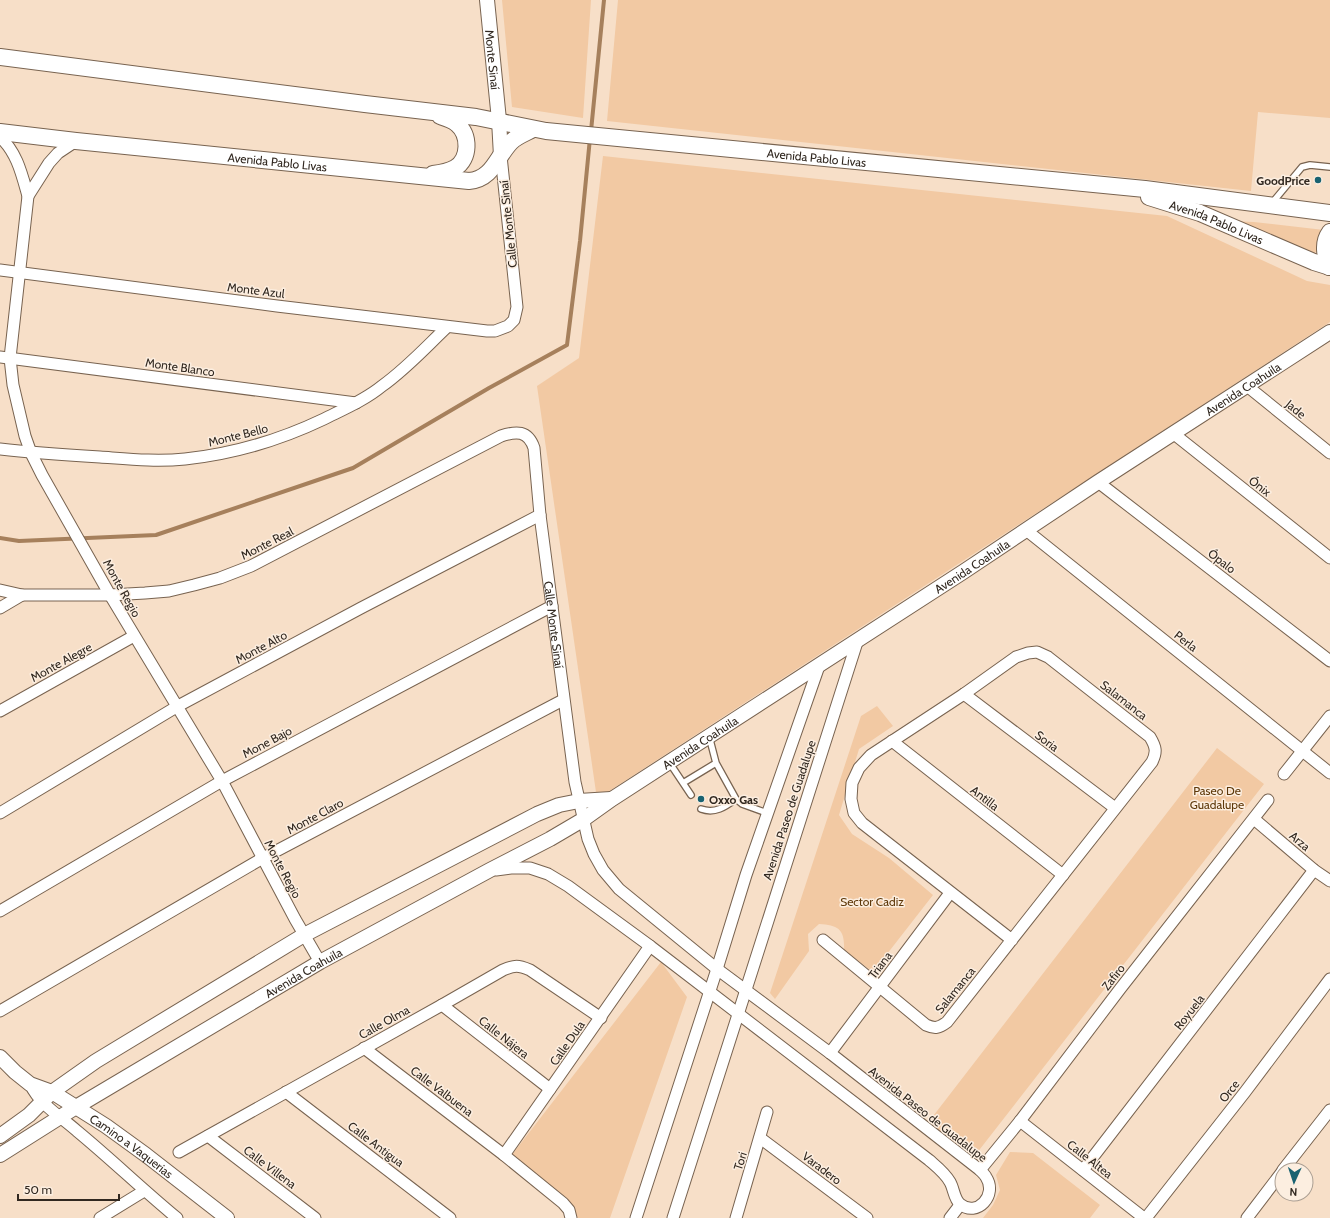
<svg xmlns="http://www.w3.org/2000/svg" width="1330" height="1218" viewBox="0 0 1330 1218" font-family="Cabin,sans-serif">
  <rect width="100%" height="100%" fill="#f7dfc8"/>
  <!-- green -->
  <path fill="#f2c9a3" d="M502 0H591L583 118 512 107Z
    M618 0H1330V118L1258 112 1251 191 607 121Z
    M603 156 1167 216 1307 281 1330 285V322L597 799 537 386 579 358Z
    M1232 221 1254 222 1324 230 1317 243V251L1312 255Z
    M877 706 893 726 859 749 839 815 852 834 889 858 933 895 873 972 844 950C845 930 839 925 819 924L808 934 809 951 775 999 770 993 861 716Z
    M1217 748 1264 784 973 1158 927 1124Z
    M661 962 687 997 610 1218H578L567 1198 511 1156Z
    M1010 1152 1033 1153 1100 1205 1090 1218H983L993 1205 1000 1190 996 1175Z"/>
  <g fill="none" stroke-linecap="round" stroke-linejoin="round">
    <!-- stream -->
    <path stroke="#a6805c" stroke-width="4" d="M591 131 604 0
      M0 538 19 541 156 535 353 468 489 388 567 345 580 241 590 138"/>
    <!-- service casing -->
    <g stroke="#786350" stroke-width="8">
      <path id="service" d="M1272 203 1302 167 1310 165 1330 167
        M709 736 716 763 736 799 742 804 767 813
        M669 762 691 795
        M683 783 716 763
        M701 809C715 814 725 807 736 799"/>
    </g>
    <!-- minor casing -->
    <g stroke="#786350" stroke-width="13">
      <g id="minor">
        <path d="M0 137C17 152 22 175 28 196L10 358 13 385 25 436 31 453 42 475 110 595 222 781 295 919 320 962"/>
        <path d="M28 196 49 163 58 153 76 141"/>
        <path d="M0 270 277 306 487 331H495L508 326 514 320 517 307 501 156"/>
        <path d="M0 357 356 403"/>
        <path d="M1247 386 1330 453"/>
        <path d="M1174 434 1330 558"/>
        <path d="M0 449C33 453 66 455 100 457 128 459 156 462 185 459 233 454 280 440 324 419 344 409 365 400 382 386 406 369 426 347 447 327"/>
        <path d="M1098 482 1330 661"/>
        <path d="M1026 530 1330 773"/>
        <path id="s1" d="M0 590 22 595H110L145 593 169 591 194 585 220 578 251 566 501 436C516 431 528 430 534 448L540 515 575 782 588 839 594 854 603 870 619 889 717 969 830 1053 980 1170C982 1172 985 1175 986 1177 998 1195 977 1218 960 1204 954 1199 954 1189 950 1182 945 1173 937 1167 929 1160L650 946 568 886 548 874 530 868H511L496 870"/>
        <path d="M0 608 22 595"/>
        <path d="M964 694 1115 808"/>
        <path d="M0 711 134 636"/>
        <path d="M892 741 1063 875"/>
        <path d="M1284 774 1330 716"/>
        <path d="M0 813 178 706 361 608 540 515"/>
        <path d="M1254 819 1314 870 1330 881"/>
        <path d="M0 911 222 781 552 606"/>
        <path d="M823 940 926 1025C935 1029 939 1028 947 1022L1152 762C1157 752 1156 747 1150 737L1048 657 1037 652 1028 653 1016 657 964 694 871 755 859 768 852 783 851 799 854 813 862 823 1012 940"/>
        <path d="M442 1005 550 1089"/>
        <path d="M0 1011 263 858 563 700"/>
        <path d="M364 1048 504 1155 563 1203 569 1210 571 1218"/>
        <path d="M830 1053 950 893"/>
        <path d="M30 1084C41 1106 59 1115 77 1131 111 1159 143 1190 177 1218"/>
        <path d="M286 1092 450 1218"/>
        <path d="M1020 1121 1144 1218"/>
        <path d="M208 1136 315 1218"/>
        <path d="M760 1138 867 1218"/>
        <path d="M179 1152 442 1005 503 970C515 965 518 965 530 970L601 1018"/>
        <path d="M504 1155 650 946"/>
        <path d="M980 1170 1020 1121 1120 989 1268 800"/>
        <path d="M1083 1170 1314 870"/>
        <path d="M1283 1170 1330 1110"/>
        <path d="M100 1218 144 1191"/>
        <path d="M636 1218 717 969 746 875 819 666"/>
        <path d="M673 1218 858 639"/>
        <path d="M736 1218 767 1112"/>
        <path d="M950 1218 960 1205"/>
        <path d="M1146 1218 1245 1092 1330 979"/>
        <path d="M1247 1218 1282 1172"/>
      </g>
    </g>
    <!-- tertiary casing -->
    <g stroke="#786350" stroke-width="16">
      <g id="tertiary">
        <path id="s2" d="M487 0 499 120 501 156"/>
        <path id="s3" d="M0 1057 15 1072 30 1084 52 1092 106 1126 146 1155 227 1218"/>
        <path d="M0 1136 29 1115 52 1092 96 1061 304 935 537 814 559 805 579 801 611 799"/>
        <path id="s4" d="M0 1155 76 1107 320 962 490 870 550 839 584 819 612 799 963 572 1098 482 1330 332"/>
      </g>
    </g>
    <!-- secondary casing -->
    <g stroke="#786350" stroke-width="18">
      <g id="secondary">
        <path id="s5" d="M0 57 365 104 476 117 546 131 1145 189 1330 213"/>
        <path id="s6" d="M0 132 76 141 469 181C493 179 497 156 511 142 517 136 526 133 533 129"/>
        <path d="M433 174C441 173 448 172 455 168 470 159 470 135 457 124 453 120 446 118 440 116"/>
        <path id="s7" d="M1149 197 1200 213 1314 262 1330 267"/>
        <path d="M1329 267C1325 255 1322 243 1330 232"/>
      </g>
    </g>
    <!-- service -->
    <use href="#service" stroke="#fff" stroke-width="5.5"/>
    <!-- minor -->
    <use href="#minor" stroke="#fff" stroke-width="11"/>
    <!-- tertiary -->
    <use href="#tertiary" stroke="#fff" stroke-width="14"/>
    <!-- secondary -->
    <use href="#secondary" stroke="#fff" stroke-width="16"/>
  </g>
  <!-- markers -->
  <g fill="#196271" stroke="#fceee0" stroke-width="1.5">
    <circle cx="1318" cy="180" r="4"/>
    <circle cx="701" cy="799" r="4"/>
  </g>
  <g text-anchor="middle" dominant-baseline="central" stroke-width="3" stroke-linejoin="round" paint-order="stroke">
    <!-- street labels -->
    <g font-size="12" fill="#312820" stroke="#fceee0">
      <text stroke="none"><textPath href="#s2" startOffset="60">Monte Sinaí</textPath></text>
      <text stroke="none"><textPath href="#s5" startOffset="823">Avenida Pablo Livas</textPath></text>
      <text stroke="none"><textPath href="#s6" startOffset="279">Avenida Pablo Livas</textPath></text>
      <text stroke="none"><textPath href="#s7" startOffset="72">Avenida Pablo Livas</textPath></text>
      <text transform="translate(508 224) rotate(-96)">Calle Monte Sinaí</text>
      <text transform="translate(256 290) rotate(7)">Monte Azul</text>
      <text transform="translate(180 367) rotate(8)">Monte Blanco</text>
      <text stroke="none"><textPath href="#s4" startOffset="1461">Avenida Coahuila</textPath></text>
      <text transform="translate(1296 409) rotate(39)">Jade</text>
      <text transform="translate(238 435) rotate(-14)">Monte Bello</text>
      <text transform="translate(1260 486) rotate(38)">Ónix</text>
      <text transform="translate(267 543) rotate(-27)">Monte Real</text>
      <text transform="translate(1222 561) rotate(38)">Ópalo</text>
      <text stroke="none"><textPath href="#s4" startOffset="1137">Avenida Coahuila</textPath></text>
      <text transform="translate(122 588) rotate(61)">Monte Regio</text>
      <text stroke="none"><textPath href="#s1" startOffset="756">Calle Monte Sinaí</textPath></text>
      <text transform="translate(1186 641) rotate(38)">Perla</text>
      <text transform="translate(261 647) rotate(-28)">Monte Alto</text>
      <text transform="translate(61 662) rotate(-29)">Monte Alegre</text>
      <text transform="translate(1124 700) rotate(38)">Salamanca</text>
      <text transform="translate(1047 741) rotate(37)">Soria</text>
      <text transform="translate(267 742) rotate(-28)">Mone Bajo</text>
      <text stroke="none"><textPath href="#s4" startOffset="813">Avenida Coahuila</textPath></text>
      <text transform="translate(985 798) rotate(38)">Antilla</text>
      <text transform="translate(789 810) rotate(-72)">Avenida Paseo de Guadalupe</text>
      <text transform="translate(315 816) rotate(-28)">Monte Claro</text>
      <text transform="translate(1300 841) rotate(40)">Arza</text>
      <text transform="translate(283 869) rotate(62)">Monte Regio</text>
      <text transform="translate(880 965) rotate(-53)">Triana</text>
      <text stroke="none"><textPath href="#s4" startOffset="354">Avenida Coahuila</textPath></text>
      <text transform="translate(1113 977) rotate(-52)">Zafiro</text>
      <text transform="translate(955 990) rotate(-51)">Salamanca</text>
      <text transform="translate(1189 1012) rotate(-52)">Royuela</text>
      <text transform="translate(384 1022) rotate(-29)">Calle Olma</text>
      <text transform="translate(504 1037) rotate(38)">Calle Nájera</text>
      <text transform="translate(567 1043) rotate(-55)">Calle Dula</text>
      <text transform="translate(442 1091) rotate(37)">Calle Valbuena</text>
      <text transform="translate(1229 1091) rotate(-52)">Orce</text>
      <text transform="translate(928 1114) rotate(38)">Avenida Paseo de Guadalupe</text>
      <text transform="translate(376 1144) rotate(37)">Calle Antigua</text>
      <text stroke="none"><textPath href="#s3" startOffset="160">Camino a Vaquerias</textPath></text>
      <text transform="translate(1090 1159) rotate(38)">Calle Altea</text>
      <text transform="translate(740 1161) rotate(-73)">Tori</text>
      <text transform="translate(270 1167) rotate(37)">Calle Villena</text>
      <text transform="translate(822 1168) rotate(37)">Varadero</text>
    </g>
    <!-- poi labels -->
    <g font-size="12" font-weight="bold" fill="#312820" stroke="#fceee0" text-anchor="end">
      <text x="1310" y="180">GoodPrice</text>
      <text x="709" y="799" text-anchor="start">Oxxo Gas</text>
    </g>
    <!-- park labels -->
    <g font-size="12" fill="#5e3809" stroke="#fceee0">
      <text x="1217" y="790">Paseo De<tspan x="1217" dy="14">Guadalupe</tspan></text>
      <text x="872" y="901">Sector Cadiz</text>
    </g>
  </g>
  <!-- north arrow -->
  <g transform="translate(1294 1182) rotate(183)"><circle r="19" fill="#fceee0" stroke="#ab9f93"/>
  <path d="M0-3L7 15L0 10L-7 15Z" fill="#196271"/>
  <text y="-6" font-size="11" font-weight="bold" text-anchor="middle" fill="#312820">N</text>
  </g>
  <!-- scale -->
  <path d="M18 1194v6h101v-6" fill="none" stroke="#312820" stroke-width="2"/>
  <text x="24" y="1194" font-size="12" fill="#312820" stroke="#fceee0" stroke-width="3" paint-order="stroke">50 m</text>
</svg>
